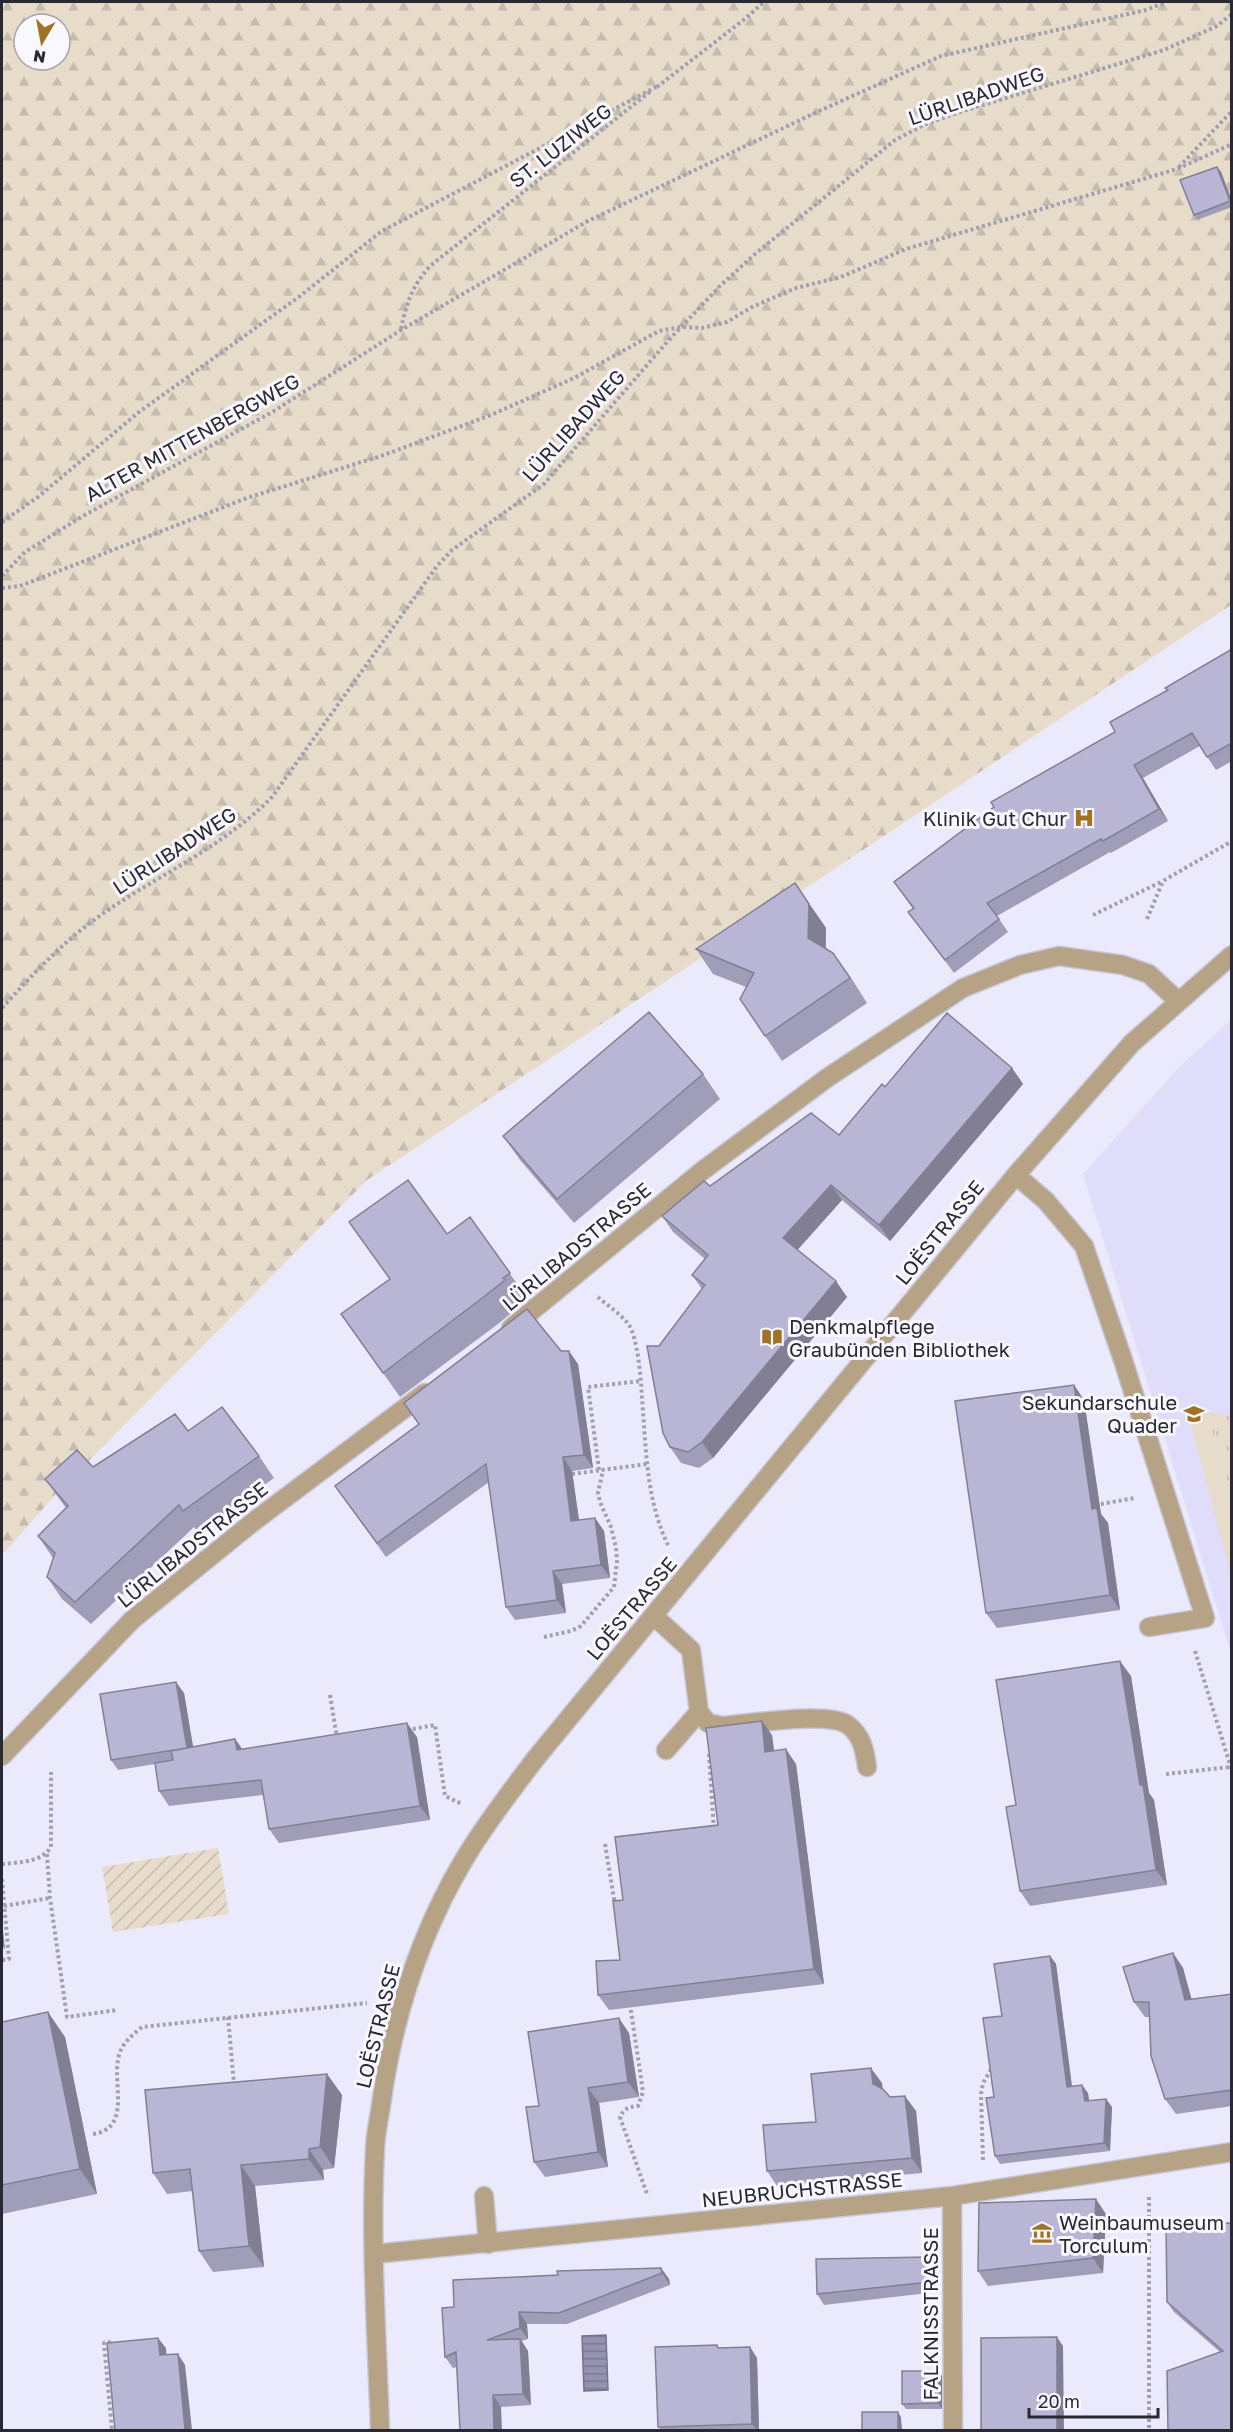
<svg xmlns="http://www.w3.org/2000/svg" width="1233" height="2432" viewBox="0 0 1233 2432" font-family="'Golos Text',sans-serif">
  <defs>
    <pattern id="grass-tufts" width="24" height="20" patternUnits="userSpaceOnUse" patternTransform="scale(1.5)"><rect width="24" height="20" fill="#e7dbca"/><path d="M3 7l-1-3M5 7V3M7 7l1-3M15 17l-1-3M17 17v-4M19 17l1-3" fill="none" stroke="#c6bcae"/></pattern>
    <pattern id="forest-firs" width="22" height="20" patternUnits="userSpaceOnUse" patternTransform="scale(1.5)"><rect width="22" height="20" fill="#e7dbca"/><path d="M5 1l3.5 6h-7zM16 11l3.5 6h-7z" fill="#c6bcae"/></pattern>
    <pattern id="garden-furrows" width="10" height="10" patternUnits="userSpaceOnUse" patternTransform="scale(1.5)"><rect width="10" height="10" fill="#e7dbca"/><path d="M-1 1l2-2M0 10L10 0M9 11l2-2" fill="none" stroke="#c6bcae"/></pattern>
    <pattern id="water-rules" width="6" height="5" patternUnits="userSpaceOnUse" patternTransform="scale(1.5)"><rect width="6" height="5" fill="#9592b0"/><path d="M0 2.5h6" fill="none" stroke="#7a7790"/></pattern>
  </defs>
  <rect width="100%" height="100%" fill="#ebeafc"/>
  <!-- built -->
  <path fill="#e0ddfb" d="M1231 1020V1653L1083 1174 1179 1067Z"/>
  <!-- grass -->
  <path fill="url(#grass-tufts)" d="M1207 1412 1231 1416V1506Z"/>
  <!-- forest -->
  <path fill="url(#forest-firs)" fill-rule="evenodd" d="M2 2H1231V605L367 1180 57 1493 2 1555ZM24 24H60V60H24Z"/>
  <!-- park -->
  <path fill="#e7dbca" d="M1187 1409 1207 1412 1231 1506V1576Z"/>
  <!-- garden -->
  <path fill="url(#garden-furrows)" d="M218 1848 229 1914 113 1932 102 1867Z"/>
  <!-- water -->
  <path fill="url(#water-rules)" stroke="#75728a" stroke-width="1.5" d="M606 2335 608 2390 584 2391 582 2336Z"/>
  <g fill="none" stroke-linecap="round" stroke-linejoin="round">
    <!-- lane casing -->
    <g stroke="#c8c7d8" stroke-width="21">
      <path id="lane" d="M1016 1175 1046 1201 1084 1246 1123 1360 1205 1618 1149 1627
        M654 1616 691 1650 699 1712 666 1750
        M699 1712 708 1723 722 1726C749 1724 828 1711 848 1725 862 1735 865 1752 867 1767
        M484 2196 488 2244"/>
    </g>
    <!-- street casing -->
    <g stroke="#c8c7d8" stroke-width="21">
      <path id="street" d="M511 1328 702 1171 827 1078 963 988 1020 965 1059 956 1123 965 1149 974 1178 1001
        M2 1756 132 1620 253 1522 425 1393
        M952 2196 953 2430
        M374 2254 952 2196 1232 2152
        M380 2430C377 2337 370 2243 375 2150 375 2135 379 2120 381 2105 393 2019 420 1933 465 1858 486 1823 511 1791 536 1758L1016 1175 1132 1043 1232 955"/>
    </g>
    <!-- path -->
    <path stroke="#a1a0b0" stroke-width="4" stroke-dasharray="3 3" stroke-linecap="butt" d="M657 87 746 18 764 2
      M1179 167 1232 111
      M401 329C407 302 411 288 430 266L651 91
      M2 522 38 497 139 412 300 296 382 231 658 86
      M2 576 25 552 83 516 274 411 401 330 588 221 817 112 941 56 1146 10 1166 2
      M2 588 20 586 247 498 381 456 491 415 574 378 659 331 681 327 702 328 727 322 752 307 796 288 841 277 906 249 1177 169 1232 144
      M1093 915 1163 881
      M1147 919 1163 881 1232 841
      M2 1008C32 975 62 943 98 917 156 876 222 848 272 797L437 566 452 550 544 484 667 342 720 286 755 254 895 140 926 124 960 112 1164 50 1217 26 1232 14
      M598 1297C607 1305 622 1315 629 1325 638 1339 641 1380 642 1398 646 1447 646 1502 669 1547
      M599 1470 588 1387 641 1381
      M572 1474 647 1464
      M1095 1505 1135 1498
      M544 1637 571 1631 581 1626 614 1587 617 1561 616 1548 611 1527 600 1502 598 1493 603 1470
      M1195 1651 1232 1771
      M330 1695 337 1738
      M407 1730 435 1725 445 1796 462 1804
      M709 1754 714 1830
      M1166 1774 1230 1767
      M605 1844 615 1905
      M47 1854 50 1898 67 2017 117 2010
      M2 1864C19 1862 41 1863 51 1847V1772
      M2 1879 9 1959 2 1960
      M4 1906 50 1898
      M630 2004 643 2092 638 2106C629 2107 624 2108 620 2117L647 2194
      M228 2017 234 2084
      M93 2134C131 2129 113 2085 118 2060 120 2045 131 2036 142 2027L367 2003
      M983 2160 981 2094 983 2083 993 2066
      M1149 2197V2430
      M111 2342 104 2343 112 2430"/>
    <!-- lane -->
    <use href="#lane" stroke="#b6a285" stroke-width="18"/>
    <!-- street -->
    <use href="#street" stroke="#b6a285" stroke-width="18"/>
  </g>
  <!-- wall -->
  <path fill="#9f9db7" d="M1217 167 1221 172 1232 201V207L1197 220 1194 215Z
    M1232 649V761L1216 770 1200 746 1143 778 1168 821 1111 853 1110 852 997 916 1008 932 954 973 908 912 913 909 894 882 1115 732 1167 690Z
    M812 908 826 928V948L833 953 867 1003 782 1061 740 999 746 987 713 974 696 949Z
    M1012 1068 1023 1084 890 1241 842 1200 797 1250 847 1297 713 1458 699 1468 681 1463 670 1447 659 1346 702 1289 692 1275 705 1259 673 1232 662 1216 710 1186 839 1135 885 1087Z
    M703 1074 720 1099 574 1223 520 1160 503 1136Z
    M470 1217 527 1298 521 1302 522 1304 498 1324 400 1397 341 1314 390 1279 447 1234Z
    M561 1351 578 1364 593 1468 572 1471 579 1520 595 1518 604 1531 610 1578 562 1584 566 1613 515 1620 506 1607 489 1482 386 1557 335 1486 419 1424Z
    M1074 1385 1084 1400 1101 1514 1108 1523 1120 1610 997 1628 986 1613Z
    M188 1431 259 1456 274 1478 198 1533 194 1527 91 1624 62 1599 47 1577 53 1558 38 1536 66 1508 45 1479 93 1467Z
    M1131 1676 1149 1793 1154 1800 1167 1885 1030 1906 1020 1891 1016 1805Z
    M184 1693 193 1747 235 1739 242 1749 417 1737 430 1820 279 1843 269 1829 263 1795 169 1806 159 1791 155 1764 118 1770 111 1760Z
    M772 1735 774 1750 796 1764 824 1984 609 2010 598 1995 620 1960 623 1900 718 1825Z
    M1173 1953 1183 1968 1191 1999 1232 1994V2106L1176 2114 1165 2099 1150 2017H1145L1134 2002Z
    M1050 1956 1056 1964 1072 2086 1088 2093 1089 2101 1106 2099 1112 2107 1110 2151 1000 2164 995 2156 994 2097 1002 2016Z
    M2 2022 65 2037 97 2194 2 2214Z
    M629 2033 639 2097 599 2103 608 2167 545 2177 534 2162 539 2106Z
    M327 2074 342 2095 334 2168 323 2170 324 2180 255 2186 264 2267 213 2272 199 2251 193 2191 167 2194 153 2173Z
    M882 2083V2088L890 2097 916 2111 922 2173 777 2186 767 2171 816 2122Z
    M1106 2214 1103 2273 988 2286 978 2271Z
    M1232 2223V2430L1220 2352 1174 2312 1167 2302Z
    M661 2268 669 2279 670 2285 567 2324H527L528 2339 522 2341 528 2351 531 2405 501 2407 457 2367 453 2368 445 2357 454 2307 558 2275Z
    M936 2268 937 2292 824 2305 817 2294Z
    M750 2347 757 2358 759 2430H661L658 2427 719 2348Z
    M942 2376V2409H906L902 2404Z"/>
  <!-- shaded-wall -->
  <path fill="#827f95" d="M1217 167 1221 172 1232 201V203Z
    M1134 765 1143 778 1168 821 1159 809Z
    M795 883 826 928 825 963 808 938Z
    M833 953 851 978 867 1003Z
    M1012 1068 1023 1084 890 1241 879 1225Z
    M831 1185 842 1200 794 1254 783 1238Z
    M836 1281 847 1297 713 1458 702 1442Z
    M569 1351 578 1364 593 1468 584 1455Z
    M1074 1385 1084 1400 1101 1514 1108 1523 1120 1610 1110 1595 1092 1509Z
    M563 1457 572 1471 581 1534 571 1521Z
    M595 1518 604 1531 610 1578 601 1565Z
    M553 1571 562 1584 566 1613 557 1600Z
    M1120 1661 1131 1676 1149 1793 1154 1800 1167 1885 1156 1870 1140 1785Z
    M176 1682 184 1693 195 1758 187 1748Z
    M762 1721 772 1735 776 1766 765 1752Z
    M407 1723 417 1737 430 1820 420 1806Z
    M235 1739 245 1753 237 1750Z
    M786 1749 796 1764 824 1984 814 1969Z
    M2 1919 5 1950 2 1945Z
    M1173 1953 1183 1968 1196 2015 1185 2000Z
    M1050 1956 1056 1964 1073 2095 1067 2087Z
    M48 2012 65 2037 97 2194 80 2169Z
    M619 2018 629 2033 639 2097 628 2082Z
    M871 2068 882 2083 884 2099 873 2084Z
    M327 2074 342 2095 334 2168 320 2147Z
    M1082 2085 1088 2093 1090 2109 1085 2101Z
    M588 2088 599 2103 608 2167 598 2152Z
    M905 2096 916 2111 922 2173 912 2158Z
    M1106 2099 1112 2107 1110 2151 1104 2143Z
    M309 2149 323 2170 324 2180 309 2159Z
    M241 2165 255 2186 264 2267 249 2246Z
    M1096 2199 1106 2214 1103 2273 1093 2258Z
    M929 2257 936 2268 937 2292 930 2282Z
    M661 2268 669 2279 670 2285 662 2273Z
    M519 2312 527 2324 528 2339 520 2328Z
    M1057 2337 1063 2346 1064 2430H1057Z
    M158 2338 166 2348 167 2366 160 2355Z
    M520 2339 528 2351 531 2405 523 2394Z
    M750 2347 757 2358 759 2430H757L752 2424Z
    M178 2354 185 2365 192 2430H185Z
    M938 2371 942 2376V2409L938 2403Z
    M493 2395 501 2407 502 2430H494Z
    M898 2412 901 2417 902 2430H898Z"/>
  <!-- building -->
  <path fill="#b9b6d5" stroke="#827f95" stroke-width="1.5" d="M1217 167 1230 201 1194 215 1180 180Z
    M1232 649V743L1207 757 1192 733 1134 765 1159 809 1103 841 1101 839 987 903 999 919 945 960 908 912 914 908 894 882 994 807 991 802 1115 732 1110 722 1168 690 1165 688Z
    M795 883 809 904 808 938 833 953 850 978 765 1036 740 999 754 973 696 949Z
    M649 1012 703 1074 557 1199 503 1136Z
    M947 1013 1012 1068 879 1225 831 1185 783 1238 836 1281 702 1442 688 1452 670 1447 663 1433 647 1346H659L705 1285 692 1275 708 1255 662 1216 704 1181 710 1186 811 1113 839 1135 882 1084 885 1087Z
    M408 1180 447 1234 470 1217 510 1273 503 1278 505 1280 481 1299 383 1373 341 1314 390 1279 349 1222Z
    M527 1309 561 1351H569L584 1455 563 1457 571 1521 595 1518 601 1565 553 1571 557 1600 506 1607 486 1464 377 1543 335 1486 419 1424 404 1403Z
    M1074 1385 1092 1509 1097 1508 1110 1595 986 1613 955 1401Z
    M222 1407 259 1456 183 1511 179 1505 75 1602 47 1577 55 1553 38 1536 68 1506 45 1479 77 1450 93 1467 175 1414 188 1431Z
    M1120 1661 1140 1785H1143L1156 1870 1020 1891 1006 1807 1016 1805 996 1680Z
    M176 1682 187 1748 111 1760 100 1694Z
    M762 1721 765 1752 786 1749 814 1969 598 1995 596 1961 620 1960 613 1901 623 1900 615 1837 718 1825 706 1728Z
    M407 1723 420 1806 269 1829 261 1780 159 1791 155 1763 173 1760 171 1751 235 1739 237 1750Z
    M1173 1953 1185 2000 1232 1994V2090L1165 2099 1151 2056 1149 2002H1134L1123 1967Z
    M1050 1956 1067 2087 1082 2085 1085 2101 1106 2099 1104 2143 995 2156 986 2098 994 2097 983 2018 1002 2016 994 1964Z
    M48 2012 80 2169 2 2185V2022Z
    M619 2018 628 2082 588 2088 598 2152 534 2162 526 2107 539 2106 528 2032Z
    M871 2068 873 2084 883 2089 890 2097 905 2096 912 2158 767 2171 763 2125 816 2122 811 2074Z
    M327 2074 320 2147 309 2149V2159L241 2165 249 2246 199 2251 190 2169 153 2173 145 2090Z
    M1096 2199 1093 2258 978 2271 979 2203Z
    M1232 2223V2430H1168L1167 2371 1223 2351 1167 2302 1166 2224Z
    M929 2257 930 2282 817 2294 816 2259Z
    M661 2268 662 2273 559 2313 519 2312 520 2328 487 2340 520 2339 523 2394 493 2395 494 2430H460L456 2352 445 2357 442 2308 454 2307 453 2280 558 2275 557 2271Z
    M1057 2337V2430H981V2338Z
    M158 2338 160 2355 178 2354 185 2430H115L107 2343Z
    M717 2345 718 2348 750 2347 752 2424 658 2427 655 2347Z
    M902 2371H938V2403L902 2404Z
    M862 2412H898V2430H862Z"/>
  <!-- icons -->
  <defs>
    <g id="hospital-bare" transform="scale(1.62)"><path d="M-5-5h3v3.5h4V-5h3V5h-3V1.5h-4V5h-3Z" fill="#a07324" stroke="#f9f8ff" stroke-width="2.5" paint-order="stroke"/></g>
    <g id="library-bare" transform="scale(1.62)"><path d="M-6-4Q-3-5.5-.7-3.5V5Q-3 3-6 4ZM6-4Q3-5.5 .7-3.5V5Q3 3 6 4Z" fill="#a07324" stroke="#f9f8ff" stroke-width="2.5" paint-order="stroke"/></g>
    <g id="school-bare" transform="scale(1.62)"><path d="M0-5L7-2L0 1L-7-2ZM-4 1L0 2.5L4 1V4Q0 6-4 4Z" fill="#a07324" stroke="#f9f8ff" stroke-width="2.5" paint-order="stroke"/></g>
    <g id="museum-bare" transform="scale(1.62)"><path d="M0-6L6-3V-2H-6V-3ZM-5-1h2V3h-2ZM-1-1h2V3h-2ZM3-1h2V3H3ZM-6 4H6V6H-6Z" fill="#a07324" stroke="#f9f8ff" stroke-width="2.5" paint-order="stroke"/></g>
  </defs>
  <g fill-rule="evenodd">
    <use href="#hospital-bare" x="1084" y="818"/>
    <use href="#library-bare" x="772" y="1337"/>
    <use href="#school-bare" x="1194" y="1414"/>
    <use href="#museum-bare" x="1042" y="2233"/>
  </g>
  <g text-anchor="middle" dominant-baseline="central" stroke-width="6" stroke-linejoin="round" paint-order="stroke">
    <!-- street labels -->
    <g font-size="20" fill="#292833" stroke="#f9f8ff">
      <text transform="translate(976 95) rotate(-19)">LÜRLIBADWEG</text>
      <text transform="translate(560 145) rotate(-38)">ST. LUZIWEG</text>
      <text transform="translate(573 425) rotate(-48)">LÜRLIBADWEG</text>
      <text transform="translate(192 437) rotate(-29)">ALTER MITTENBERGWEG</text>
      <text transform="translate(174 850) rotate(-33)">LÜRLIBADWEG</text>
      <text transform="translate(939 1232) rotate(-51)">LOËSTRASSE</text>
      <text transform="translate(576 1246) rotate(-40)">LÜRLIBADSTRASSE</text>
      <text transform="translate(192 1544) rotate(-39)">LÜRLIBADSTRASSE</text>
      <text transform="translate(631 1608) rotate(-50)">LOËSTRASSE</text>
      <text transform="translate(377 2026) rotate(-76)">LOËSTRASSE</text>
      <text transform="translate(802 2189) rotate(-6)">NEUBRUCHSTRASSE</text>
      <text transform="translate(930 2314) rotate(-90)">FALKNISSTRASSE</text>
    </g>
    <!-- poi labels -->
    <g font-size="20" fill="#292833" stroke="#f9f8ff" text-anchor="end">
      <text x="1067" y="818">Klinik Gut Chur</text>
      <text x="789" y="1326" text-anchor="start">Denkmalpflege<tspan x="789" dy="23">Graubünden Bibliothek</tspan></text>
      <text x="1177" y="1402">Sekundarschule<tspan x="1177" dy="23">Quader</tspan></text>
      <text x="1059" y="2222" text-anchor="start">Weinbaumuseum<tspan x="1059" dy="23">Torculum</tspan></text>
    </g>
  </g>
  <!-- border -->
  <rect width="1233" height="2432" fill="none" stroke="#292833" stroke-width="6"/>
  <!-- north arrow -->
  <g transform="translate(42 42) rotate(190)"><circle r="28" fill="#f9f8ff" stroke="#a6a5ad" stroke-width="1.5"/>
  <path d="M0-4.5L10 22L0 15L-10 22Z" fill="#a07324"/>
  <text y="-9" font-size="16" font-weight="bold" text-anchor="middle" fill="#292833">N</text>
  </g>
  <!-- scale -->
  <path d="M1029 2408v9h129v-9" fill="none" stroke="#292833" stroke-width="3"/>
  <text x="1038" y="2408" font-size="18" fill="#292833" stroke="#f9f8ff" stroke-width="4.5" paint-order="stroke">20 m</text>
</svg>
